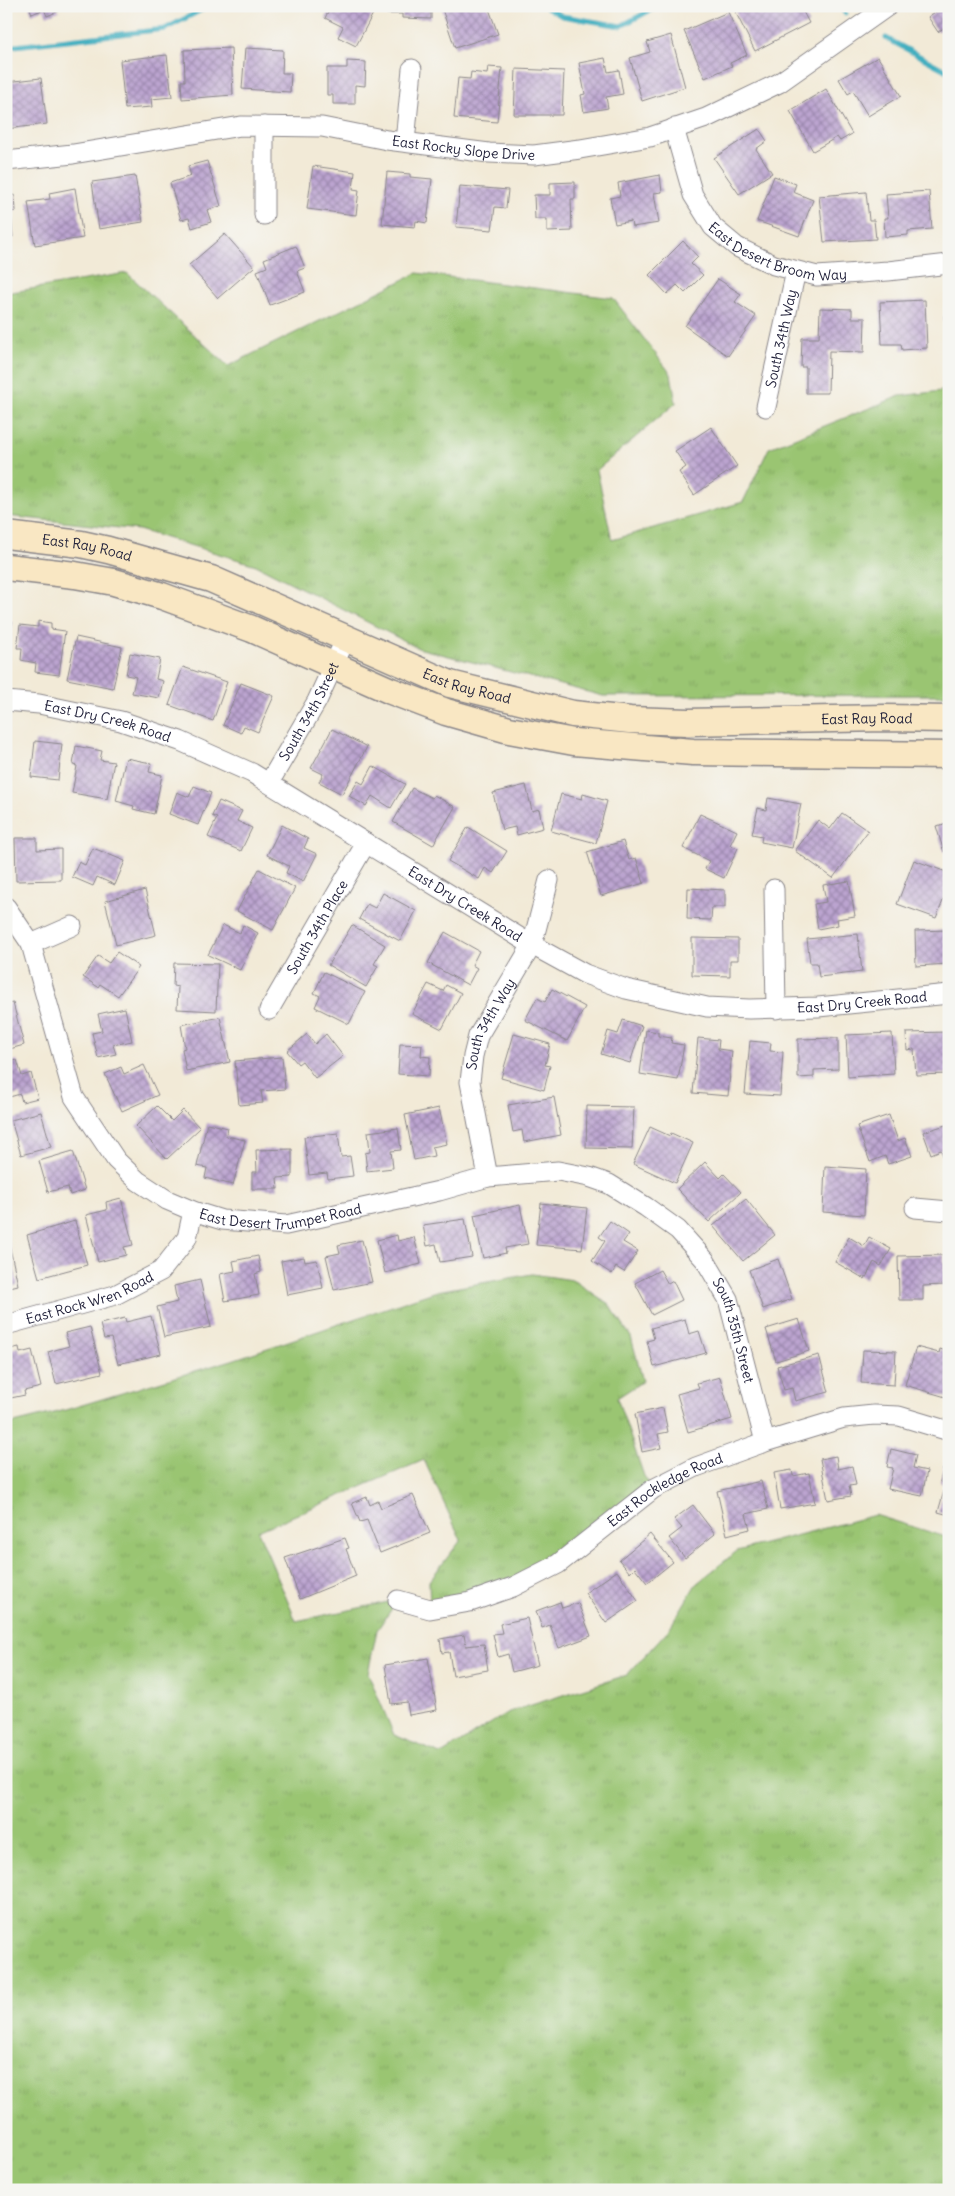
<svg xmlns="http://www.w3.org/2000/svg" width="955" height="2196" viewBox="0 0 955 2196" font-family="Delius,sans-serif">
  <defs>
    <pattern id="grass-tufts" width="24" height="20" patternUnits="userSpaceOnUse" patternTransform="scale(1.25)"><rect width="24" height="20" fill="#9ac572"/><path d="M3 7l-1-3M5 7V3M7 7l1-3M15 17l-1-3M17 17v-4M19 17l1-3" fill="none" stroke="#84a964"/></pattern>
    <pattern id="building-cross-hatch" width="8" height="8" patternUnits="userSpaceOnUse" patternTransform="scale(1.25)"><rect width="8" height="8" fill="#bca4d0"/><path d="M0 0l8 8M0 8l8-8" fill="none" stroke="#9885aa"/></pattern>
  </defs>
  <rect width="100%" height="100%" fill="#f6f6f2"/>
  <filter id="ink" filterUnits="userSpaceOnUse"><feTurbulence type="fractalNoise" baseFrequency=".02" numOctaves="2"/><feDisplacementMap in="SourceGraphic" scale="10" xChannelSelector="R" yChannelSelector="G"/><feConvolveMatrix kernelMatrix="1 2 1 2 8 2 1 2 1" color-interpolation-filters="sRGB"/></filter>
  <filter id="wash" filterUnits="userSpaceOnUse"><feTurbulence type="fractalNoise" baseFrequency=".0096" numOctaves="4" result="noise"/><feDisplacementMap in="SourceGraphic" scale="20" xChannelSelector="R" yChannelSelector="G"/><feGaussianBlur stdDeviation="1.12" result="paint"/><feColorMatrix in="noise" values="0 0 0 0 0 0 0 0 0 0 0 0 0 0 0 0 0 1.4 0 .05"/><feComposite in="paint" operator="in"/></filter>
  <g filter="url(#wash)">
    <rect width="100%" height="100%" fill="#f2ead7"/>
    <!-- grass -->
    <path fill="url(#grass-tufts)" stroke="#5e7456" d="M127 273 228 366 417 273 613 298 671 374 676 403 597 470 612 540 743 502 769 448 900 396 949 390V695L603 696 418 648 256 565 139 530 6 516V293Z
      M532 1274 573 1280 609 1304 631 1337 643 1381 617 1398 644 1476 653 1489 558 1564 430 1609 429 1581 461 1540 424 1460 258 1531 296 1621 398 1600 377 1630 368 1673 394 1735 441 1754 509 1712 627 1675 669 1629 696 1584 737 1551 875 1515 949 1538V2190H6V1425L62 1411 232 1360 437 1291Z"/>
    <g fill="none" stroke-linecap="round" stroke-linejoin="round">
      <!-- stream -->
      <path stroke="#42afc0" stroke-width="5" d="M545 6 562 16 621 26 658 6
        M840 6 845 13
        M886 38 949 72
        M6 47 165 29 209 6"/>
    </g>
    <g id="blocks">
      <!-- building -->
      <path fill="url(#building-cross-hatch)" d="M29 6H56L59 11 47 16 44 9 32 14Z
        M331 6H377L356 46 338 37 343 27 325 18Z
        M387 6H431V19L402 18V14H387Z
        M441 6H488L498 34 455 48Z
        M800 6 809 23 755 51 733 7Z
        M944 6H949V32L945 27 938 32 928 17Z
        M728 12 747 55 730 63 732 66 705 78 684 31Z
        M671 35 685 87 642 101 630 58 650 52 647 42Z
        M231 48 233 95 182 99 181 81H185L184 50Z
        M245 48 283 50 282 73H291L290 92 242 89Z
        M167 55 172 97 151 99 152 107 125 109 120 60Z
        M878 57 901 96 868 116 853 91 848 94 839 79Z
        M605 58 608 72 619 70 623 94 606 97 608 108 584 112 581 95 585 94 579 63Z
        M347 61 366 62 365 86 355 85V104H333V95H327V68H347Z
        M488 67 502 68 497 122 454 118 458 78 470 79 471 72 487 74Z
        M516 69 564 71 562 115H514Z
        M41 78 47 124 6 129V82Z
        M826 89 852 134 840 141 837 137 813 151 790 111Z
        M759 129 767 141 756 149 772 173 739 194 714 158Z
        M207 161 221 206 207 210 211 222 192 228 189 218 181 220 170 183 191 176 188 166Z
        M313 166 355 172 353 189 359 190 356 215 307 209Z
        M387 172 410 174V177L432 179 427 223 416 221 415 227 382 224Z
        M660 175 662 192 654 193 659 223 632 227 631 221 615 224 610 198 620 196 618 183Z
        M135 176 143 222 99 229 92 182Z
        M774 176 796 184 793 192 813 200 799 236 757 221Z
        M575 182V199H571L572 231 547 232V219H535L534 195H550V183Z
        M460 186 508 190 506 208 495 207 492 230 456 227Z
        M75 188 83 238 35 245 28 202 50 199 49 193Z
        M929 191 932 229 908 231V235L885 237 884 218H888L886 194Z
        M866 192 869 220H874L876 239 824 242 819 196Z
        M15 195 16 211 11 212 13 237 6 238V196Z
        M225 234 254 267 218 298 189 265Z
        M683 241 698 257 691 264 703 275 685 293 677 285 667 294 649 275Z
        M296 246 305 268 297 271 305 292 270 305 257 271 267 267 264 259Z
        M718 279 741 294 735 302 756 316 728 356 685 326Z
        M925 300 927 348 902 350 901 344H882L880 302Z
        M820 308 852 309V318H865L864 352 829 351 828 393H806V367H801L802 338H819Z
        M949 315V349H947L944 316Z
        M711 427 737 466 694 495 679 472 686 467 675 451Z
        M6 621 12 622 8 661H6Z
        M38 621 51 623V629L65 631 59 675 35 672 36 663 21 660 22 648H17L20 625 38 627Z
        M76 637 122 647 113 688 67 679Z
        M130 653 160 659 156 679 163 681 159 698 132 693 136 677 126 675Z
        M183 667 227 682 213 721 169 705Z
        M241 683 274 696 258 732 244 726 241 733 223 725Z
        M332 729 367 747 342 794 319 782 323 774 311 768Z
        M35 741 62 744 58 780 31 777Z
        M76 746 102 751 100 760 114 762 107 799 72 793 77 766 73 765Z
        M126 758 151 763 149 772 162 775 154 814 133 809 134 806 116 801Z
        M373 766 405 784 391 808 372 796 366 806 349 796 358 781 363 784Z
        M526 785 532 811 539 809 543 828 517 835 515 827 502 830 493 793Z
        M194 786 211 793 198 825 169 814 177 792 189 797Z
        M412 788 432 798 434 795 455 807 433 845 393 822Z
        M561 794 582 799 583 794 607 801 596 843 551 831Z
        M768 798 801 804 792 848 761 842 762 836 752 834 758 808 766 810Z
        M219 801 242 811 237 821 252 828 241 851 208 837 217 818 212 816Z
        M842 813 868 831 833 878 795 851 818 820 830 829Z
        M700 814 737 831 730 845 738 848 724 878 705 869 709 861 683 848Z
        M949 823V850L944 852 936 826Z
        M282 825 308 839 304 848 317 854 303 882 286 873 289 866 267 855Z
        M468 827 507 851 493 873 485 868 479 879 448 861Z
        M15 838H37V850L61 849V880L16 881Z
        M623 841 629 860 636 858 644 883 601 896 587 852Z
        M93 848 125 861 115 885 97 877 93 886 72 877 79 862 85 865Z
        M914 860 949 873V886L936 918 897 904Z
        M259 869 295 888 273 930 237 911Z
        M849 881 855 916 837 919 838 925 818 929 814 904 826 902 823 885Z
        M688 888 725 890V907H712L711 920 687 919Z
        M145 890 156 935 116 945 105 901Z
        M383 893 416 911 400 941 359 919 367 904 375 908Z
        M223 925 240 933 243 925 258 933 240 970 208 955Z
        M352 925 385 945 374 964 378 966 366 987 328 965Z
        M949 930V964L916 966 915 931Z
        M445 932 479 951 472 965 477 968 468 985 428 963Z
        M858 934 862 972 819 977 817 963H810L807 939Z
        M692 938 738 939V960H730V976L692 975Z
        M117 952 139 967 118 996 100 984 98 987 83 977 98 956 109 963Z
        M174 963 218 964 216 1011 177 1009 178 987 173 986Z
        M324 972 365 992 349 1024 315 1007 320 996 314 993Z
        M428 984 443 991 446 985 461 993 442 1029 412 1014Z
        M552 989 585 1007 567 1041 525 1020 537 998 545 1002Z
        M13 1003 24 1045 6 1050V1004Z
        M125 1008 132 1041 113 1045 116 1054 98 1058 92 1033 102 1031 98 1014Z
        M220 1017 230 1062 186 1071 182 1049 185 1048 181 1025Z
        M623 1020 642 1026 630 1063 601 1054 608 1031 618 1034Z
        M646 1030 658 1032V1036L672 1038 671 1043 684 1045 678 1080 640 1074Z
        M948 1032 949 1074 916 1075 914 1049 907 1050 906 1033Z
        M892 1033 894 1074 848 1077 846 1035Z
        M307 1034 315 1044 326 1034 343 1056 315 1078 302 1061 298 1064 287 1051Z
        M514 1034 550 1044 545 1065 550 1066 544 1090 501 1078Z
        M698 1038 719 1040 718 1049 732 1051 728 1096 693 1093Z
        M838 1038V1069L814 1070V1077L798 1078V1039Z
        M750 1041 771 1043 770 1051 783 1052 780 1096 745 1094Z
        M400 1044 422 1045 421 1056 430 1057 429 1076 398 1074Z
        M282 1057 285 1089 261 1091 263 1103 239 1105 235 1061Z
        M17 1060 22 1076 31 1073 38 1098 22 1102 20 1094 6 1098V1063Z
        M144 1065 158 1095 122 1111 105 1074 121 1067 124 1074Z
        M554 1097 561 1135 524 1142 522 1130 513 1132 508 1105Z
        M157 1106 172 1121 183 1110 200 1128 167 1159 136 1126Z
        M587 1106 634 1107 632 1149 586 1148Z
        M439 1108 447 1144 432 1147 434 1156 414 1160 405 1115Z
        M41 1112 51 1147 21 1155 11 1120Z
        M889 1115 898 1141 905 1138 912 1156 888 1164 885 1156 870 1162 857 1126Z
        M207 1123 228 1128 226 1136 245 1140 233 1185 205 1178 207 1168 197 1166Z
        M949 1124V1163L946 1164 941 1150 931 1154 923 1132Z
        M650 1127 670 1136 671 1133 693 1143 675 1183 633 1164Z
        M398 1128 401 1150 391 1151 393 1168 367 1171 365 1153 370 1152 368 1132Z
        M338 1133 341 1157 350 1156 353 1176 328 1179 327 1173 309 1175 304 1137Z
        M292 1149V1177L277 1178 278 1189H252V1172H257L256 1150Z
        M73 1151 85 1190 70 1195 68 1187 48 1192 39 1161Z
        M705 1162 720 1178 724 1174 741 1192 709 1222 677 1189Z
        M825 1166 866 1169 864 1215 823 1212Z
        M121 1198 133 1245 124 1247 126 1255 98 1262 86 1215 107 1210 106 1202Z
        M746 1199 775 1235 743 1261 713 1226Z
        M541 1203 587 1208 582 1249 536 1245Z
        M520 1205 528 1244 505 1248 506 1253 483 1258 474 1215Z
        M465 1219 472 1257 440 1262 436 1244 427 1246 423 1225Z
        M75 1221 87 1265 39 1278 27 1235Z
        M610 1221 629 1234 623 1242 638 1251 624 1272 616 1267 612 1274 592 1261 605 1241 599 1237Z
        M397 1235 398 1241 414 1237 421 1264 385 1273 377 1240Z
        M849 1237 864 1246 869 1237 891 1249 881 1266 874 1262 865 1279 835 1262Z
        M6 1239H8L18 1285 6 1288Z
        M362 1240 372 1282 334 1290 326 1256 340 1253 338 1245Z
        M944 1255 945 1285 923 1286V1300H899L898 1256Z
        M258 1256 261 1272 255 1274 259 1295 225 1301 220 1274 235 1271 233 1261Z
        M304 1257 305 1262 317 1260 323 1288 287 1295 281 1261Z
        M778 1259 792 1299 763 1309 749 1270Z
        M660 1270 668 1284 673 1281 682 1300 652 1315 635 1283Z
        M200 1280 211 1327 164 1337 157 1307 177 1302 174 1286Z
        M151 1316 161 1354 118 1364 111 1338 104 1339 100 1324 125 1318 126 1322Z
        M685 1319 689 1334 699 1331 706 1353 654 1367 647 1341 654 1339 651 1328Z
        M799 1319 809 1351 776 1361 766 1329Z
        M90 1327 102 1373 56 1384 48 1352 69 1346 65 1333Z
        M19 1347 20 1353 32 1350 41 1387 24 1391 25 1395 6 1399V1350Z
        M916 1347 939 1353 940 1349 949 1352V1398L905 1385Z
        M863 1350 896 1351 894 1385 861 1383Z
        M819 1355 829 1392 795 1401 792 1388 784 1390 777 1366Z
        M720 1377 732 1419 688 1432 677 1394 699 1388 697 1383Z
        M663 1408 668 1432 658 1434 661 1448 642 1452 635 1414Z
        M891 1449 916 1455 913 1468 927 1471 922 1496 888 1489 893 1468 887 1467Z
        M836 1456 838 1469 852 1466 856 1485 849 1486 851 1496 828 1500 820 1459Z
        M944 1465 949 1466V1515L938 1512 946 1484 940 1482Z
        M792 1470 793 1476 809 1473 815 1503 780 1509 774 1473Z
        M761 1481 768 1509 746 1514 750 1529 727 1535 717 1491Z
        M413 1495 430 1533 380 1553 367 1520 360 1522 352 1503 367 1497 370 1505 378 1501 381 1508Z
        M693 1505 715 1534 685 1558 669 1538 682 1528 674 1519Z
        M650 1534 673 1562 647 1583 635 1568 630 1573 619 1560Z
        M345 1538 349 1548 346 1549 356 1576 300 1599 285 1558Z
        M617 1571 638 1601 606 1623 585 1593Z
        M560 1602 562 1608 578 1603 591 1636 559 1648 550 1625 542 1628 536 1611Z
        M527 1618 538 1665 512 1672 508 1654 498 1657 493 1634 502 1633 500 1624Z
        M464 1635 466 1646 484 1644 488 1670 453 1676 449 1652 442 1653 440 1639Z
        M428 1658 437 1710 409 1715 407 1702 391 1704 385 1665Z"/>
    </g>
  </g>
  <g filter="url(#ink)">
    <use href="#blocks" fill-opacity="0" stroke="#8a8689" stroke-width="1"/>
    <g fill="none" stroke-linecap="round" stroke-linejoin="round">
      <!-- street casing -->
      <g stroke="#8a8689" stroke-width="21">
        <g id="street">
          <path id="s1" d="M674 128 693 195 713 227 737 247 774 265 817 276 888 271 949 264"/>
          <path d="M405 142 412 69"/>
          <path id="s2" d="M6 161 73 154 241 126 322 127 387 140 489 153 534 155 580 149 650 137 706 118 779 83 888 6"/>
          <path d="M264 215V126"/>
          <path id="s3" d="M766 407 796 271"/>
          <path id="s4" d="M6 701 39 704 121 721 180 741 252 773 532 945 585 974 626 989 707 1007 749 1009 818 1007 949 994"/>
          <path id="s5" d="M269 783 317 701 346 638"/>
          <path d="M774 889 776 1009"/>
          <path id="s6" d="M6 907 31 944 74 1097 116 1160 138 1181 167 1200 193 1211 222 1220 286 1225 439 1191 488 1177 558 1171 589 1177 609 1184 646 1207 678 1230 705 1260 728 1299 765 1442"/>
          <path d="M31 944 72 926"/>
          <path id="s7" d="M269 1010 366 843"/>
          <path id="s8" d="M488 1177 470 1082 473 1056 478 1036 532 945 549 880"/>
          <path d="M915 1208 949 1211"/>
          <path id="s9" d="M6 1325 115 1295 161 1271 187 1238 193 1211"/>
          <path id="s10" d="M398 1600 430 1609 470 1602 513 1587 558 1564 653 1489 696 1467 765 1442 844 1418 874 1415 899 1416 949 1431"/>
        </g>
      </g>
      <!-- secondary casing -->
      <g stroke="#8a8689" stroke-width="29">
        <g id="secondary">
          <path id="s11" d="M6 535 81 544 108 550 211 579 450 684 573 714 630 720 688 722 885 718 949 719"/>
          <path d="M6 567 75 575 114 582 162 596 252 629 391 691 446 712 509 730 574 742 693 752 949 755"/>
        </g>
      </g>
      <!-- street -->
      <use href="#street" stroke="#fff" stroke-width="19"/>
      <!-- secondary -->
      <use href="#secondary" stroke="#f9e7c3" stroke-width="26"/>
    </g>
  </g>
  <g text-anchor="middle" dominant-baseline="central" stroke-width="5" stroke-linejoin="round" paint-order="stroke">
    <!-- street labels -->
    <g font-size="14" fill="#22223b" stroke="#f6f6f2">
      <text stroke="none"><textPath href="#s2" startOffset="462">East Rocky Slope Drive</textPath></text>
      <text stroke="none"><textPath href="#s1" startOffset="179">East Desert Broom Way</textPath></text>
      <text stroke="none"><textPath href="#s3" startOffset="70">South 34th Way</textPath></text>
      <text stroke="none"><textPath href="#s11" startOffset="82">East Ray Road</textPath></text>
      <text stroke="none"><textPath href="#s11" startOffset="488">East Ray Road</textPath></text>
      <text stroke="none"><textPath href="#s5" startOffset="82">South 34th Street</textPath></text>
      <text stroke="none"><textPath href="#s11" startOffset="892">East Ray Road</textPath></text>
      <text stroke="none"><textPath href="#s4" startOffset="104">East Dry Creek Road</textPath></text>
      <text stroke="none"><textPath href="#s4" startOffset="508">East Dry Creek Road</textPath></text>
      <text stroke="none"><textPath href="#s7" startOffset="96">South 34th Place</textPath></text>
      <text stroke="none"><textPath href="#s4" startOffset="929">East Dry Creek Road</textPath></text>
      <text stroke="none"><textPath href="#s8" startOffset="159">South 34th Way</textPath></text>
      <text stroke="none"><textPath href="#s6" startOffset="462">East Desert Trumpet Road</textPath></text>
      <text stroke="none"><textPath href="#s9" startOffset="88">East Rock Wren Road</textPath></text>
      <text stroke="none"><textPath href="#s6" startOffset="998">South 35th Street</textPath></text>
      <text stroke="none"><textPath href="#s10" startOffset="301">East Rockledge Road</textPath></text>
    </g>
  </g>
  <!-- margin -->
  <rect width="955" height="2196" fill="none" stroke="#f6f6f2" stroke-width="25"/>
</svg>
